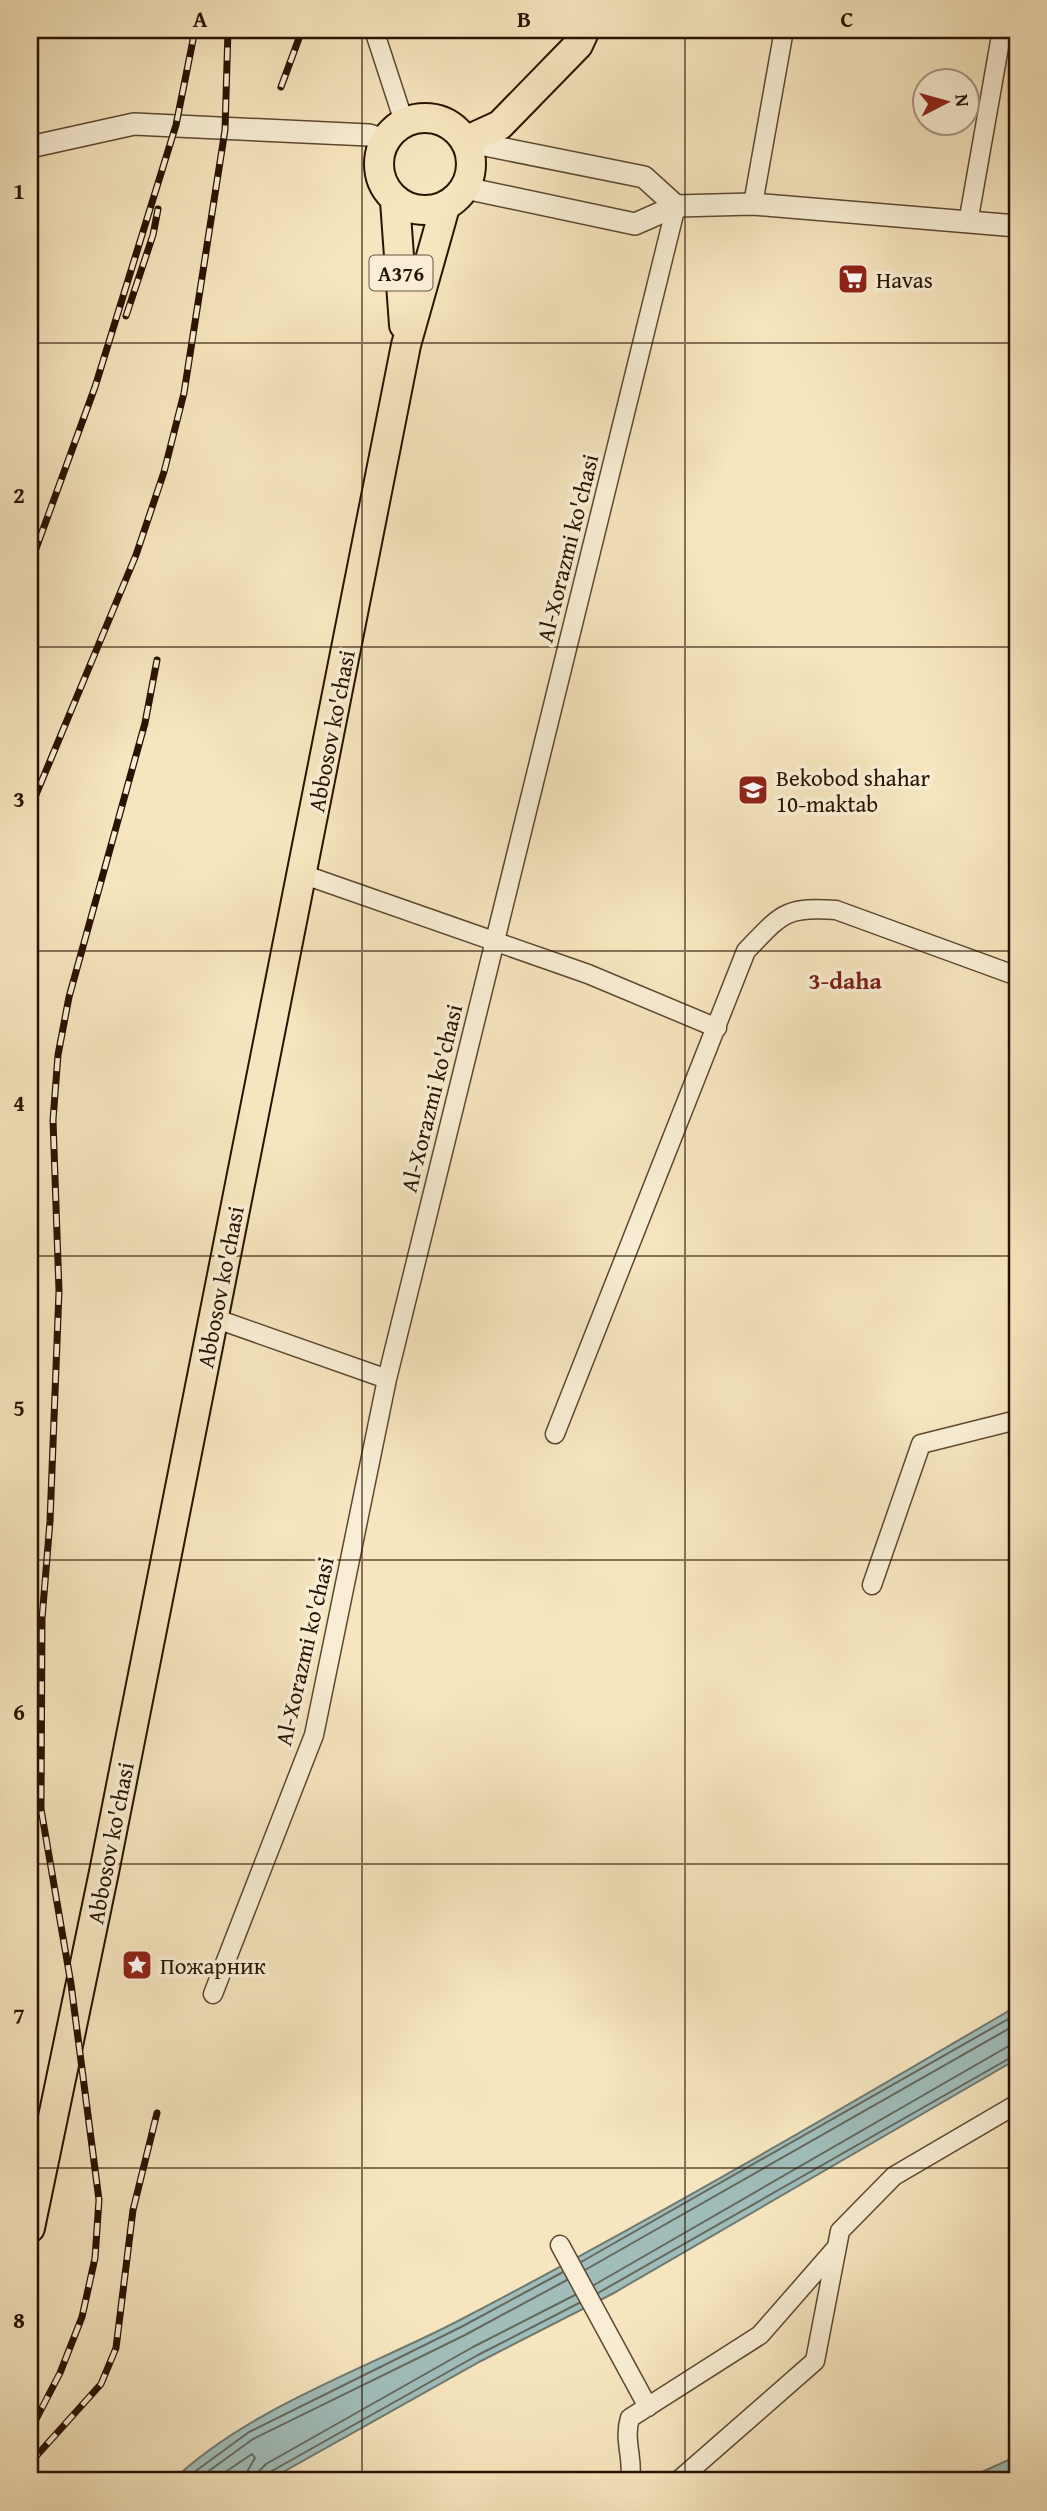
<svg xmlns="http://www.w3.org/2000/svg" width="1047" height="2511" viewBox="0 0 1047 2511" font-family="'Gentium Book Plus',serif">
  <rect width="100%" height="100%" fill="#f6e5be"/>
  <filter id="stains"><feTurbulence type="fractalNoise" baseFrequency=".00286" numOctaves="4"/><feColorMatrix values="0 0 0 0 .2 0 0 0 0 .09 0 0 0 0 .02 0 0 0 .5 -.17"/></filter>
  <radialGradient id="worn" r=".72"><stop offset=".6" stop-color="#630" stop-opacity="0"/><stop offset="1" stop-color="#630" stop-opacity=".3"/></radialGradient>
  <!-- water -->
  <path fill="#a0bdba" stroke="#707970" stroke-width="2" d="M1017 2006V2059L612 2294 481 2361 267 2481H172C247 2409 365 2369 458 2321 648 2222 833 2114 1017 2006Z
    M1017 2456V2481H962Z"/>
  <g fill="none" stroke-linecap="round" stroke-linejoin="round">
    <!-- shore -->
    <path stroke="#64685d" stroke-width="2" d="M581 2262 1017 2014
      M585 2270 1017 2024
      M594 2285 1007 2047 1017 2045
      M598 2293 1017 2054
      M182 2481 249 2432 461 2327 563 2272
      M195 2481 253 2439 465 2335 567 2280
      M212 2481 252 2454 255 2458 248 2470 246 2481
      M257 2481 259 2471 266 2464 473 2347 575 2295
      M266 2481 270 2472 478 2355 579 2303"/>
    <!-- minor casing -->
    <g stroke="#5c4830" stroke-width="21">
      <path id="minor" d="M374 30 404 122
        M753 204 784 30
        M968 223 1002 30
        M302 874 588 974 717 1028
        M214 1318 387 1379
        M555 1434 746 951C781 915 784 906 836 910L1017 976
        M872 1585 921 1444 1017 1420
        M213 1994 314 1735 387 1379 676 206
        M560 2245 648 2407
        M630 2481C634 2459 623 2440 630 2418L760 2335 837 2247
        M678 2481 815 2361 840 2231 894 2176 1017 2104"/>
    </g>
    <!-- tertiary casing -->
    <g stroke="#5c4830" stroke-width="24">
      <path id="tertiary" d="M465 141 644 177 676 206
        M30 147 134 124 369 135 385 140
        M465 188 635 224 676 206 753 204 1017 226"/>
    </g>
    <!-- primary casing -->
    <g stroke="#281300" stroke-width="32">
      <path id="primary" d="M379 164a46 46 0 1 1 92 0a46 46 0 1 1-92 0Z
        M465 141 500 125 578 45 585 30
        M395 201 404 325
        M30 2228 104 1872 406 345 445 207"/>
    </g>
    <!-- minor -->
    <use href="#minor" stroke="#f9eed5" stroke-width="18"/>
    <!-- tertiary -->
    <use href="#tertiary" stroke="#f9eed5" stroke-width="21"/>
    <!-- primary -->
    <use href="#primary" stroke="#f6e5be" stroke-width="28"/>
    <!-- rail casing -->
    <g stroke="#281300" stroke-width="7">
      <path id="rail" d="M116 30V33
        M281 87 302 30
        M126 316 153 235 158 209
        M30 565 95 387 176 125 195 30
        M30 809 136 555 164 472 184 393 225 130 228 30
        M30 2431 60 2373 82 2317 95 2258 99 2200 71 1984 41 1809 42 1619 50 1521 59 1291 53 1120 58 1055 69 997 145 723 157 660
        M30 2463 101 2384 116 2348 133 2210 157 2113"/>
    </g>
    <!-- rail -->
    <use href="#rail" stroke="#f9eed5" stroke-width="4.5" stroke-dasharray="13" stroke-linecap="butt"/>
  </g>
  <!-- grid -->
  <path fill="none" stroke="#281300" stroke-width="2" stroke-opacity="0.55" d="M362 30V2481M685 30V2481M30 343H1017M30 647H1017M30 951H1017M30 1256H1017M30 1560H1017M30 1864H1017M30 2168H1017"/>
  <!-- icons -->
  <defs>
    <g id="supermarket-square" transform="scale(1.575)"><rect x="-9" y="-9" width="18" height="18" rx="4" fill="#8f2418" stroke="#f9eed5"/><path d="M-6-5.5h2.5l.6 2H6L4.5 2H-2.5L-4.4-4H-6ZM-1.5 3.2a1.3 1.3 0 1 0 .1 0ZM3 3.2a1.3 1.3 0 1 0 .1 0Z" fill="#fff"/></g>
    <g id="school-square" transform="scale(1.575)"><rect x="-9" y="-9" width="18" height="18" rx="4" fill="#8f2418" stroke="#f9eed5"/><path d="M0-5L7-2L0 1L-7-2ZM-4 1L0 2.5L4 1V4Q0 6-4 4Z" fill="#fff"/></g>
    <g id="sight-square" transform="scale(1.575)"><rect x="-9" y="-9" width="18" height="18" rx="4" fill="#8f2418" stroke="#f9eed5"/><path d="M0-6L1.8-2.2L6-1.7L2.9 1.2L3.7 5.4L0 3.3L-3.7 5.4L-2.9 1.2L-6-1.7L-1.8-2.2Z" fill="#fff"/></g>
  </defs>
  <g fill-rule="evenodd">
    <use href="#supermarket-square" x="853" y="279"/>
    <use href="#school-square" x="753" y="790"/>
    <use href="#sight-square" x="137" y="1965"/>
  </g>
  <g text-anchor="middle" dominant-baseline="central" stroke-width="7" stroke-linejoin="round" paint-order="stroke">
    <!-- shield labels -->
    <rect fill="#f9eed5" stroke="#675540" stroke-width="2" x="369.5" y="255.5" width="63" height="35" rx="5"/>
    <g font-size="21" font-weight="bold" fill="#281300">
      <text x="401" y="273">A376</text>
    </g>
    <!-- poi labels -->
    <g font-size="23" fill="#281300" stroke="#f9eed5" text-anchor="start">
      <text x="876" y="279">Havas</text>
      <text x="776" y="777">Bekobod shahar<tspan x="776" dy="26">10-maktab</tspan></text>
      <text x="160" y="1965">Пожарник</text>
    </g>
    <!-- street labels -->
    <g font-size="23" fill="#281300" stroke="#f9eed5">
      <text transform="translate(567 548) rotate(-76)">Al-Xorazmi ko'chasi</text>
      <text transform="translate(331 731) rotate(-79)">Abbosov ko'chasi</text>
      <text transform="translate(431 1098) rotate(-76)">Al-Xorazmi ko'chasi</text>
      <text transform="translate(220 1287) rotate(-79)">Abbosov ko'chasi</text>
      <text transform="translate(304 1651) rotate(-77)">Al-Xorazmi ko'chasi</text>
      <text transform="translate(110 1843) rotate(-79)">Abbosov ko'chasi</text>
    </g>
    <!-- neighbourhood labels -->
    <g font-size="24" font-weight="bold" fill="#7a1f14" stroke="#f9eed5">
      <text x="845" y="980">3-daha</text>
    </g>
  </g>
  <!-- margin -->
  <rect width="1047" height="2511" fill="none" stroke="#f6e5be" stroke-width="77"/>
  <!-- north arrow -->
  <g transform="translate(946 102) rotate(84)"><circle r="33" fill="#f9eed5" stroke="#a59680" stroke-width="2"/>
  <path d="M0-5L12 26L0 18L-12 26Z" fill="#8f2418"/>
  <text y="-10" font-size="19" font-weight="bold" text-anchor="middle" fill="#281300">N</text>
  </g>
  <rect x="38" y="38" width="971" height="2434" fill="none" stroke="#281300" stroke-width="2.5"/>
  <g font-size="23" text-anchor="middle" font-weight="bold" fill="#281300">
    <text x="200" y="27">A</text>
    <text x="524" y="27">B</text>
    <text x="847" y="27">C</text>
    <text x="19" y="199">1</text>
    <text x="19" y="503">2</text>
    <text x="19" y="807">3</text>
    <text x="19" y="1111">4</text>
    <text x="19" y="1416">5</text>
    <text x="19" y="1720">6</text>
    <text x="19" y="2024">7</text>
    <text x="19" y="2328">8</text>
  </g>
  <rect width="100%" height="100%" filter="url(#stains)"/>
  <rect width="100%" height="100%" fill="url(#worn)"/>
</svg>
